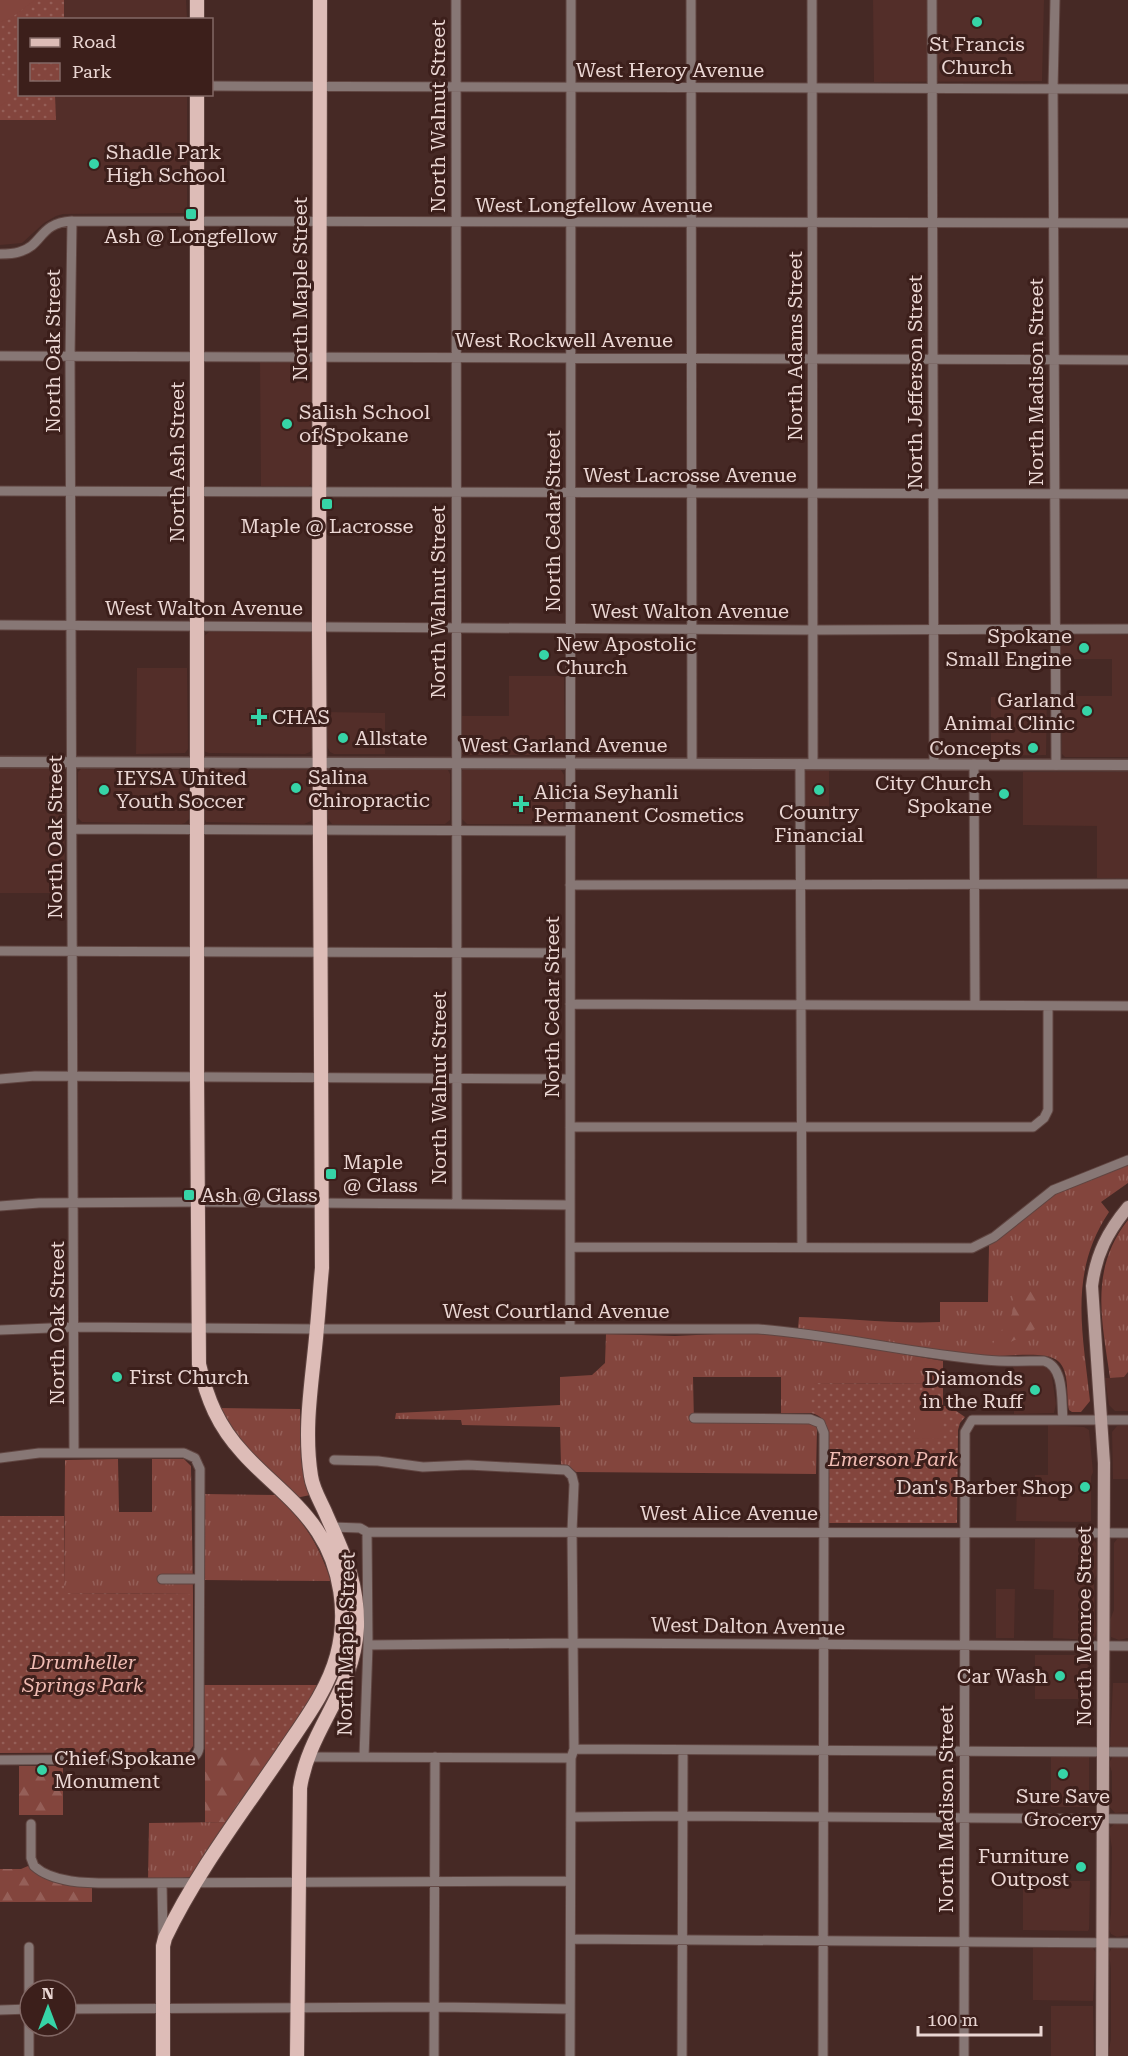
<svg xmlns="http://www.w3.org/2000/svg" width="1128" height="2056" viewBox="0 0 1128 2056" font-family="'Roboto Serif',serif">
  <defs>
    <pattern id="grass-tufts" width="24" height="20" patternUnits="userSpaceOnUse" patternTransform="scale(1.5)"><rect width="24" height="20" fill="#83453d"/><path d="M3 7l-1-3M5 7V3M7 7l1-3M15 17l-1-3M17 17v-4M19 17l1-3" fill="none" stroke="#955f58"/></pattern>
    <pattern id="forest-firs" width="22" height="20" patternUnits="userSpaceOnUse" patternTransform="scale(1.5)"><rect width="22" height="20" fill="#83453d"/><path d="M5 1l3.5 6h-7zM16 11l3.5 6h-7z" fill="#955f58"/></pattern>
    <pattern id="park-dots" width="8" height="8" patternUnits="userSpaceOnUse" patternTransform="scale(1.5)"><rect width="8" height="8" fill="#83453d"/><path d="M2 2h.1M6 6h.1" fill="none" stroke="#955f58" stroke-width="1.8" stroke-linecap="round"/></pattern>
  </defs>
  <rect width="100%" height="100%" fill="#462925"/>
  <!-- built -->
  <path fill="#532e29" d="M64 0H186L187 19 64 20Z
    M873 0H1044L1042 81 874 82Z
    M55 95H187V212L184 213 63 214 56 216 44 223 22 243 0 245V120H55Z
    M260 362H309L314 367V481L309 486H261Z
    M209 632H310L314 634V712L313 747 310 752 305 754 209 753 203 751V637Z
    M1065 634 1128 635V757H1065L1062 754V696H1112V659H1061V638Z
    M137 668H187L188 749 185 753 136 754Z
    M509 676H564L565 752 563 755H464L461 753V716H509Z
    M991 697H1047L1046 755 991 756Z
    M325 712 385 713V754H334L330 752 327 746Z
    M0 768H58L64 770 65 893H0Z
    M81 769 184 770 188 774 189 819 185 823 181 824 82 822 78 818V772Z
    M205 769 309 770 313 776 311 821 304 824 206 822 204 817 203 771Z
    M335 769 448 770 450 774V820L445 824H332L328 819 327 777 329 773Z
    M463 770H561L564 775 563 822 559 824H467L461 818V772Z
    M807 770 829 771V820H804L803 775Z
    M1023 772H1128V878H1097V826L1023 825Z
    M1013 1366H1043L1051 1371 1056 1404 1054 1413 1014 1414Z
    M1128 1372V1411H1115L1109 1405 1105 1378 1124 1377Z
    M1048 1425 1084 1427 1089 1430 1093 1472 1091 1477V1521L1087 1522 1016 1521 1017 1488H1035V1475H1048Z
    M1128 1425V1479H1113L1112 1432 1117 1426Z
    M1088 1537 1092 1538 1096 1543 1097 1574 1094 1581 1095 1617 1097 1630 1095 1637 1089 1640 1053 1638 1054 1590 1034 1589 1035 1539Z
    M1122 1538 1128 1539V1638L1119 1640 1111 1637 1110 1620 1114 1610V1543L1117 1539Z
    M996 1589H1015L1014 1638H996Z
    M1035 1655H1090L1089 1699H1035Z
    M1113 1683H1128V1749L1113 1747 1110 1745Z
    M1128 1755V1812L1115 1813 1109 1806 1112 1795V1772L1109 1763 1113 1756Z
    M1051 1756H1089V1807H1051Z
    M1115 1823H1128V1935L1117 1937 1111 1934 1109 1929 1111 1913 1112 1848 1109 1829Z
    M1023 1881H1090L1089 1929 1088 1931 1023 1930Z
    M1087 1947 1093 1948 1096 1953 1093 2001 1033 2000V1948Z
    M1117 1947 1128 1948V2056H1109L1108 2054 1111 2039V1969L1109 1954 1111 1949Z
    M1051 2006H1093L1094 2056H1051Z"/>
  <!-- grass -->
  <path fill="url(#grass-tufts)" d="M1128 1164V1183L1101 1202 1109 1212C1068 1273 1083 1333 1090 1401L1081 1412H1072L1069 1410C1066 1396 1070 1371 1058 1361 1045 1350 1007 1357 990 1356 928 1354 860 1338 798 1328L799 1317C846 1318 893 1324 940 1322V1302H988L989 1245 1047 1197 1063 1189Z
    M1128 1220V1372L1124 1377 1110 1378C1102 1321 1089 1269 1128 1220Z
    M760 1332 799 1336 943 1361V1384L811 1383V1413H781V1377H693L694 1423 808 1422 813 1424 817 1428 816 1474 576 1472 571 1468 561 1465 560 1427 462 1425 461 1420 395 1419 396 1413 560 1405V1377L592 1375 605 1363 606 1334 675 1336Z
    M217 1408 300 1409 301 1460 310 1495 296 1498 245 1448Z
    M118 1459 119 1512H152V1459H184L191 1466 193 1594 64 1593 65 1460Z
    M204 1494 278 1495C305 1524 318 1543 331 1581L204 1580Z
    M227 1822 192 1877 148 1881 149 1823Z"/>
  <!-- forest -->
  <path fill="url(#forest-firs)" d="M1021 1287H1027L1039 1297V1326L1028 1334 995 1349 992 1345 1012 1314 1014 1295Z
    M205 1753H277L227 1822H205Z
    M19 1766H63V1815H19Z
    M28 1866C44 1881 72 1883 92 1888V1902H0V1869H21Z"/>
  <!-- park -->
  <path fill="url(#park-dots)" d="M0 0H64V19L20 20V94L55 95 56 120H0Z
    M811 1383 943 1384V1406H949L965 1417 960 1423 958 1430 957 1523H829L828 1432C825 1422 822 1415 811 1413Z
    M0 1516H64V1593L193 1594V1746L189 1752 0 1753Z
    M204 1685H321L277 1753H205Z"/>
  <!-- pitch -->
  <path fill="#83453d" d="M0 0H35L11 18 0 22Z
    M0 75 6 76V102L0 106Z
    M915 1398H941V1438L915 1439Z"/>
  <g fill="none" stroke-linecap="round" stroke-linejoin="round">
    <!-- minor casing -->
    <g stroke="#604541" stroke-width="11">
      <path id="minor" d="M456 0 457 1204
        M691 0 692 763
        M812 0 813 764
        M932 0 934 764
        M1055 0 1053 89 1056 765
        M212 86 1128 89
        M72 221 70 356 74 1453
        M0 254C6 254 13 254 19 252 44 245 38 223 72 221L1128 223
        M0 356 1128 360
        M0 491 1128 494
        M0 625 813 630 1128 629
        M800 764 802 1247
        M974 764 975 1005
        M73 829 570 831
        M570 885 1128 884
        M0 951 570 953
        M570 1004 1128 1006
        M0 1079 35 1076 570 1079
        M570 1127H1033L1044 1118 1048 1110V1006
        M0 1206 39 1203 198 1202 570 1205
        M570 1247 972 1248 994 1237 1053 1190 1128 1160
        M570 1329 571 0
        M0 1330 75 1327 317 1329H758C834 1335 909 1353 985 1360 1004 1362 1025 1361 1044 1361 1065 1367 1061 1401 1063 1419
        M694 1418 810 1419 820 1423 824 1433 823 2056
        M0 1458 39 1453H184L195 1458 200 1469 199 1748C198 1755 193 1759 186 1759L0 1760
        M334 1460 378 1461 423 1467 468 1465 566 1470 572 1476 574 1484 572 1531 574 1749 571 1758 570 2056
        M332 1527 360 1528 367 1532 1128 1533
        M162 1579H199
        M368 1645 574 1643 1128 1646
        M574 1749 1128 1752
        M307 1757 571 1758
        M364 1757 368 1645 367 1532
        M571 1817 683 1816 1128 1819
        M31 1824V1858L34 1866C54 1884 91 1883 116 1883L570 1881
        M162 1883 163 1938
        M571 1939 1128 1943
        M66 2009 435 2007 570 2009
        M0 2010 30 2009
        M29 2056V1947
        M434 2056 435 1757
        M682 2056 683 1750
        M964 2056 965 1432 972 1420H1128"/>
    </g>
    <!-- tertiary casing -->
    <g stroke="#604541" stroke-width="13">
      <path id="tertiary" d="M0 762 1128 765"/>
    </g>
    <!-- secondary casing -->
    <g stroke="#604541" stroke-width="14">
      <path id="secondary" d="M1102 2056 1104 1463 1092 1286C1096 1254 1108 1231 1128 1207"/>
    </g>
    <!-- primary casing -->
    <g stroke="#604541" stroke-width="16">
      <path id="primary" d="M197 0V20
        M163 2056V1946L165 1938C196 1873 242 1813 282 1754 303 1722 327 1692 337 1655 348 1614 341 1567 318 1532 298 1501 267 1480 243 1453 218 1426 207 1399 199 1364L197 1077V94
        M297 2056 300 1788C309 1728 354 1692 357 1627 358 1581 344 1555 326 1514 321 1502 313 1490 311 1476 303 1426 313 1377 317 1327 319 1307 320 1288 322 1268L319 627 320 0"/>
    </g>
    <!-- minor -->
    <use href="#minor" stroke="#877775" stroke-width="9"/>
    <!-- tertiary -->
    <use href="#tertiary" stroke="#877775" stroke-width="10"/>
    <!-- secondary -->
    <use href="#secondary" stroke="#b89e9a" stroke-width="12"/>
    <!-- primary -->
    <use href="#primary" stroke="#ddbcb7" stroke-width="14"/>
  </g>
  <!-- markers -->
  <g fill="#36d4a7" stroke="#3c1f1b" stroke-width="2">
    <circle cx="977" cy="22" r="6"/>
    <circle cx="94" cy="164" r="6"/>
    <rect x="185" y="208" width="12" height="12" rx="3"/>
    <circle cx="287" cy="424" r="6"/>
    <rect x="321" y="498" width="12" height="12" rx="3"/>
    <circle cx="1084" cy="648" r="6"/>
    <circle cx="544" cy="655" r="6"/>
    <circle cx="1087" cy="711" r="6"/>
    <path d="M256 708h6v6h6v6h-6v6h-6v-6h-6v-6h6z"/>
    <circle cx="343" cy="738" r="6"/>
    <circle cx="1033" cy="748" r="6"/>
    <circle cx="296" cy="788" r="6"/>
    <circle cx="104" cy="790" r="6"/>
    <circle cx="819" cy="790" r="6"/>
    <circle cx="1004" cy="794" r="6"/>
    <path d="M518 795h6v6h6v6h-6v6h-6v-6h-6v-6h6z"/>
    <rect x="325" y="1168" width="12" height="12" rx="3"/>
    <rect x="183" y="1189" width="12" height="12" rx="3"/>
    <circle cx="117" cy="1377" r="6"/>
    <circle cx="1035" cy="1390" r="6"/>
    <circle cx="1085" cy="1487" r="6"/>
    <circle cx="1060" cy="1676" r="6"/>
    <circle cx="42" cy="1770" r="6"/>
    <circle cx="1063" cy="1774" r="6"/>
    <circle cx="1081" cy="1867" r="6"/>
  </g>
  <g text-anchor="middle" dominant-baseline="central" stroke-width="6" stroke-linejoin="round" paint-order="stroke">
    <!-- poi labels -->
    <g font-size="20" fill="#ead6d3" stroke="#3c1f1b" text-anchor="start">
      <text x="977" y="44" text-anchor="middle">St Francis<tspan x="977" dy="23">Church</tspan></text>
      <text x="106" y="152">Shadle Park<tspan x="106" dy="23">High School</tspan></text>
      <text x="191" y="236" text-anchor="middle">Ash @ Longfellow</text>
      <text x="299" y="412">Salish School<tspan x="299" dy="23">of Spokane</tspan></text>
      <text x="327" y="526" text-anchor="middle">Maple @ Lacrosse</text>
      <text x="1072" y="636" text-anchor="end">Spokane<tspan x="1072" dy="23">Small Engine</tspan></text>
      <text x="556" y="644">New Apostolic<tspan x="556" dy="23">Church</tspan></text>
      <text x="1075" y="700" text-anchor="end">Garland<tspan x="1075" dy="23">Animal Clinic</tspan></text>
      <text x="272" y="717">CHAS</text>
      <text x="355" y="738">Allstate</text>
      <text x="1021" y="748" text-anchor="end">Concepts</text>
      <text x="308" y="777">Salina<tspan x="308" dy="23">Chiropractic</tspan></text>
      <text x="116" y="778">IEYSA United<tspan x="116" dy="23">Youth Soccer</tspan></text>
      <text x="992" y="783" text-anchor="end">City Church<tspan x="992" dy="23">Spokane</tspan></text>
      <text x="534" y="792">Alicia Seyhanli<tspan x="534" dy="23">Permanent Cosmetics</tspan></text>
      <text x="819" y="812" text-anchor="middle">Country<tspan x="819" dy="23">Financial</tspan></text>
      <text x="343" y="1162">Maple<tspan x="343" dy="23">@ Glass</tspan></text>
      <text x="201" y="1195">Ash @ Glass</text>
      <text x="129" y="1377">First Church</text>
      <text x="1023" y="1378" text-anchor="end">Diamonds<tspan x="1023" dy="23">in the Ruff</tspan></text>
      <text x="1073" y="1487" text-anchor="end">Dan's Barber Shop</text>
      <text x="1048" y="1676" text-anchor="end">Car Wash</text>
      <text x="54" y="1758">Chief Spokane<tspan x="54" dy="23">Monument</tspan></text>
      <text x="1063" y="1796" text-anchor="middle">Sure Save<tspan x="1063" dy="23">Grocery</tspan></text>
      <text x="1069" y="1856" text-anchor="end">Furniture<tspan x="1069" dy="23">Outpost</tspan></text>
    </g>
    <!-- street labels -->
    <g font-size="20" fill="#ead6d3" stroke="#3c1f1b">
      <text x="670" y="70">West Heroy Avenue</text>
      <text transform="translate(438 116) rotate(-90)">North Walnut Street</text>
      <text x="594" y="205">West Longfellow Avenue</text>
      <text transform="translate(300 289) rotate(-90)">North Maple Street</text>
      <text x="564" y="340">West Rockwell Avenue</text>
      <text transform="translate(795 346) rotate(-90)">North Adams Street</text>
      <text transform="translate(53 351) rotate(-90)">North Oak Street</text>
      <text transform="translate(915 382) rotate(-90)">North Jefferson Street</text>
      <text transform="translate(1036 382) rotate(-90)">North Madison Street</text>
      <text transform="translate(177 462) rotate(-90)">North Ash Street</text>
      <text x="690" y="475">West Lacrosse Avenue</text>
      <text transform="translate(553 521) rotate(-90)">North Cedar Street</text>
      <text transform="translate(438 602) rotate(-90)">North Walnut Street</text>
      <text x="204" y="608">West Walton Avenue</text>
      <text x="690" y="611">West Walton Avenue</text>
      <text x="564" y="745">West Garland Avenue</text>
      <text transform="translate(55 837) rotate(-90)">North Oak Street</text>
      <text transform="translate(552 1007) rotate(-90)">North Cedar Street</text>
      <text transform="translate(439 1088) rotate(-90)">North Walnut Street</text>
      <text x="556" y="1311">West Courtland Avenue</text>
      <text transform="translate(57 1323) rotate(-90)">North Oak Street</text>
      <text x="729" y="1513">West Alice Avenue</text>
      <text transform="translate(748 1626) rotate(1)">West Dalton Avenue</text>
      <text transform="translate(1084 1626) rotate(-90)">North Monroe Street</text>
      <text transform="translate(346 1644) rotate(-89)">North Maple Street</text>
      <text transform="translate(946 1809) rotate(-90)">North Madison Street</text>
    </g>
    <!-- park labels -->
    <g font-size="20" font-style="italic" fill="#f0bbb3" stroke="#3c1f1b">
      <text x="893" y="1459">Emerson Park</text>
      <text x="83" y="1662">Drumheller<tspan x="83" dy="23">Springs Park</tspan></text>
    </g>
  </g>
  <!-- legend -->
  <rect x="18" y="18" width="195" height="78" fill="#3c1f1b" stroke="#826865" stroke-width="1.5"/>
  <rect x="30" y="38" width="30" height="9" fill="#ddbcb7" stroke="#826865" stroke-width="1.5"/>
  <text x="72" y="48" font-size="18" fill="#ead6d3">Road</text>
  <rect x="30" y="63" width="30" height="18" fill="url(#park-dots)" stroke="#826865" stroke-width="1.5"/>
  <text x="72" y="78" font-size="18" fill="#ead6d3">Park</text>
  <!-- north arrow -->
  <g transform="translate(48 2008)"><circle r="28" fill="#3c1f1b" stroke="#826865" stroke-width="1.5"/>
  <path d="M0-4.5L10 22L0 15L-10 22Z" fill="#36d4a7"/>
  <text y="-9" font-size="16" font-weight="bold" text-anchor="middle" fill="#ead6d3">N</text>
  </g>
  <!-- scale -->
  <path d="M918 2026v9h123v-9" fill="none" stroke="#ead6d3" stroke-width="3"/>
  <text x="927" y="2026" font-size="18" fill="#ead6d3" stroke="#3c1f1b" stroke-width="4.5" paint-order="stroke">100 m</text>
</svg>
